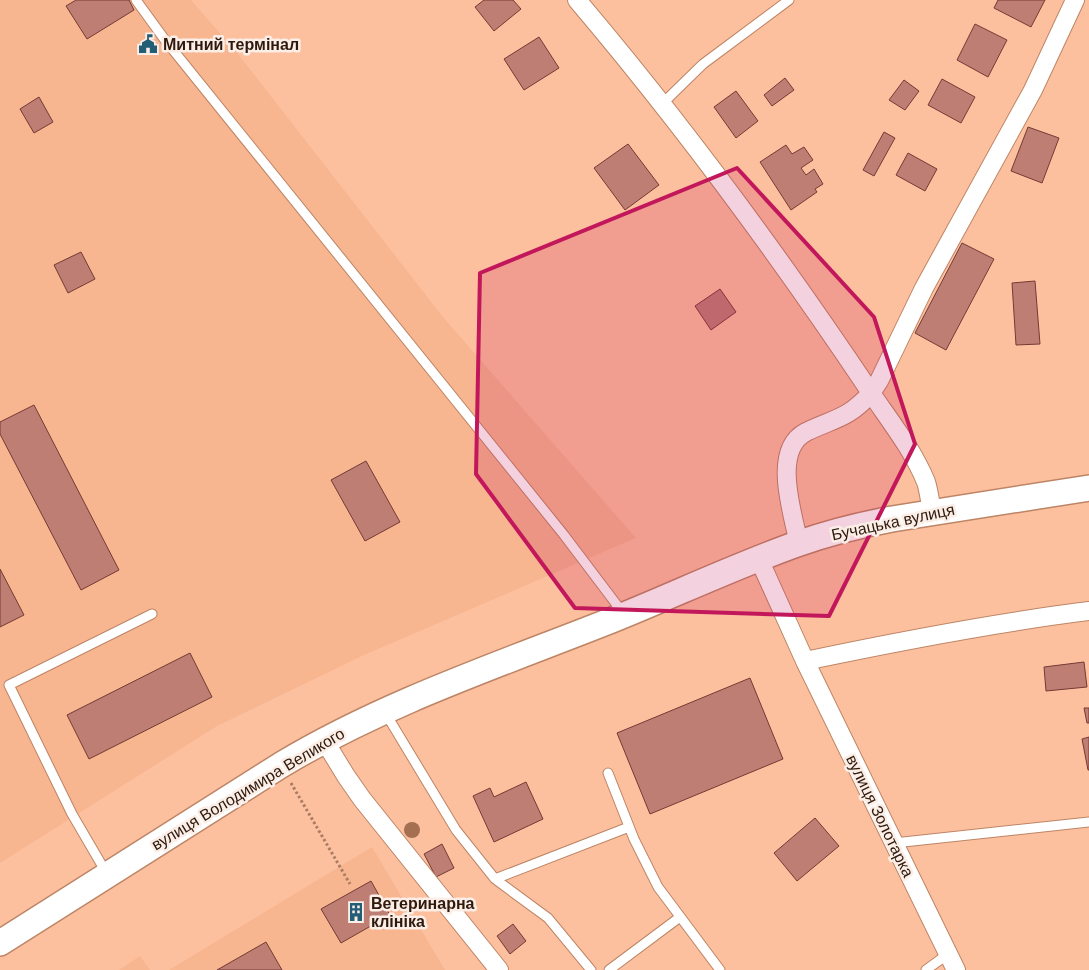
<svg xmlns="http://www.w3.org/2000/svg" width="1089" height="970" viewBox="0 0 1089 970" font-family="Helvetica,sans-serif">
  <rect width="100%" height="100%" fill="#fdc09f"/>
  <!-- built -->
  <path fill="#f7b590" d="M0 0H191L238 54 443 317 636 538 364 655 217 726 0 863Z
    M372 847 445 970H169Z
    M140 956 150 970H119Z"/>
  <!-- building -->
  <path fill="#bf7e74" stroke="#743a32" d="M76 0H129L134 10 87 39 66 6Z
    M484 0H513L521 9 494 31 475 7Z
    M998 0H1045L1031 27 994 8Z
    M975 24 1007 40 988 77 957 60Z
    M539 37 559 68 524 90 504 59Z
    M785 78 794 90 772 106 764 95Z
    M942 79 975 97 961 123 928 105Z
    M904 80 919 91 905 110 889 100Z
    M736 91 758 121 736 138 714 107Z
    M39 97 53 122 34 133 20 109Z
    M1028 127 1059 138 1042 183 1011 171Z
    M884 132 895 138 874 176 863 170Z
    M628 144 659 185 625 210 594 168Z
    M786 145 792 154 804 147 813 160 801 168 806 175 814 169 823 184 815 189 817 192 791 210 760 162Z
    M908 153 937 169 925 191 896 175Z
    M962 243 994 259 946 350 915 333Z
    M81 252 95 279 68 293 54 265Z
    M1035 281 1040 344 1016 345 1012 283Z
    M720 289 736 312 711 330 695 306Z
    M34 405 119 570 81 590 0 434V422Z
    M366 461 400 522 365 541 331 480Z
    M0 569 24 615 0 627Z
    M190 653 212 697 89 759 67 715Z
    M1084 662 1087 687 1046 691 1044 667Z
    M750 678 783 759 650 814 617 733Z
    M1084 708H1089V723H1087Z
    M1089 737V770H1088L1082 739Z
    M526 782 543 819 494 842 473 796 490 788 494 797Z
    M815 818 839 846 797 881 774 853Z
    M442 844 454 868 436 877 424 854Z
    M371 881 390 915 341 943 321 909Z
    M513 924 526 941 510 954 497 936Z
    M266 942 282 970H217Z"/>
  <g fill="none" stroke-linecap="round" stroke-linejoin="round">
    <!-- service casing -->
    <g stroke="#bd8565" stroke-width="11">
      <path id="service" d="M136 0 165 40 564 535 623 613
        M662 104 703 64 789 0
        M386 714 456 830 495 879 629 827
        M608 773 634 839 658 887 720 970
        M894 843 1089 822
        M107 874 72 814 9 685 152 614
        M495 879 548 918 591 970
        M609 970 680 917
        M926 970 948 954"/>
    </g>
    <!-- minor casing -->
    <g stroke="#bd8565" stroke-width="20">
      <path id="minor" d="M577 0C683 125 780 257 871 393 848 419 835 418 806 432 771 450 793 514 799 544
        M932 512C930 502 929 491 926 482 913 450 890 421 871 393L879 381 924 288 1033 90 1075 0
        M759 559 805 661 956 970
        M805 661C900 641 992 623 1089 611
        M324 740 346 776 362 799 499 970"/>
    </g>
    <!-- secondary casing -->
    <g stroke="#bd8565" stroke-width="28">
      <path id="secondary" d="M0 943 281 765C384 703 501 664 612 620 674 595 735 566 797 544 828 533 860 525 892 519L1089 488"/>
    </g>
    <!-- path -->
    <path stroke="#a97c63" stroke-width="3" stroke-dasharray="2.5 2.5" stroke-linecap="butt" d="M291 783 350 884"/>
    <!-- service -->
    <use href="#service" stroke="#fff" stroke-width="9"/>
    <!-- minor -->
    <use href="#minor" stroke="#fff" stroke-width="18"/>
    <!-- secondary -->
    <use href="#secondary" stroke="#fff" stroke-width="25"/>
  </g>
  <!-- trees -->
  <circle fill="#a47051" cx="412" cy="830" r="8"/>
  <!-- marked area -->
  <path fill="#c2185b" fill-opacity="0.2" stroke="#c2185b" stroke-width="4" stroke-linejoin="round" d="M737 168 874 317 915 444 829 616 575 608 476 474 480 273Z"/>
  <!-- icons -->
  <defs>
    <g id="civic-bare" transform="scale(1.5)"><path d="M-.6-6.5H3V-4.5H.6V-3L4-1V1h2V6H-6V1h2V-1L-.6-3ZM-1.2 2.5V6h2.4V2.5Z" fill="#235d76" stroke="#faeee7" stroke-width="2.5" paint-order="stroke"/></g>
    <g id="building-bare" transform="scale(1.5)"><path d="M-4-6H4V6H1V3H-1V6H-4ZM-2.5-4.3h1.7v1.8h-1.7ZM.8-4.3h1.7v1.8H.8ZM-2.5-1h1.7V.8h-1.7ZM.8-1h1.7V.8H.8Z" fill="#235d76" stroke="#faeee7" stroke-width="2.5" paint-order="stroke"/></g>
  </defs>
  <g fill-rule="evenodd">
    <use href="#civic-bare" x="148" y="44"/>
    <use href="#building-bare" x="356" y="912"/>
  </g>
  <g text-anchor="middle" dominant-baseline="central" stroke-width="5" stroke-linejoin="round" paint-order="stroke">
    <!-- poi labels -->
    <g font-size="16" font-weight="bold" fill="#2f190c" stroke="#faeee7" text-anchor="start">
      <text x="163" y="44">Митний термінал</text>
      <text x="371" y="903">Ветеринарна<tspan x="371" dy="18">клініка</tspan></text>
    </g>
    <!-- street labels -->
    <g font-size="16" fill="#2f190c" stroke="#faeee7">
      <text transform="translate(893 522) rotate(-12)">Бучацька вулиця</text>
      <text transform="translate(248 789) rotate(-31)">вулиця Володимира Великого</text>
      <text transform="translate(880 816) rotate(64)">вулиця Золотарка</text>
    </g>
  </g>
</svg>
